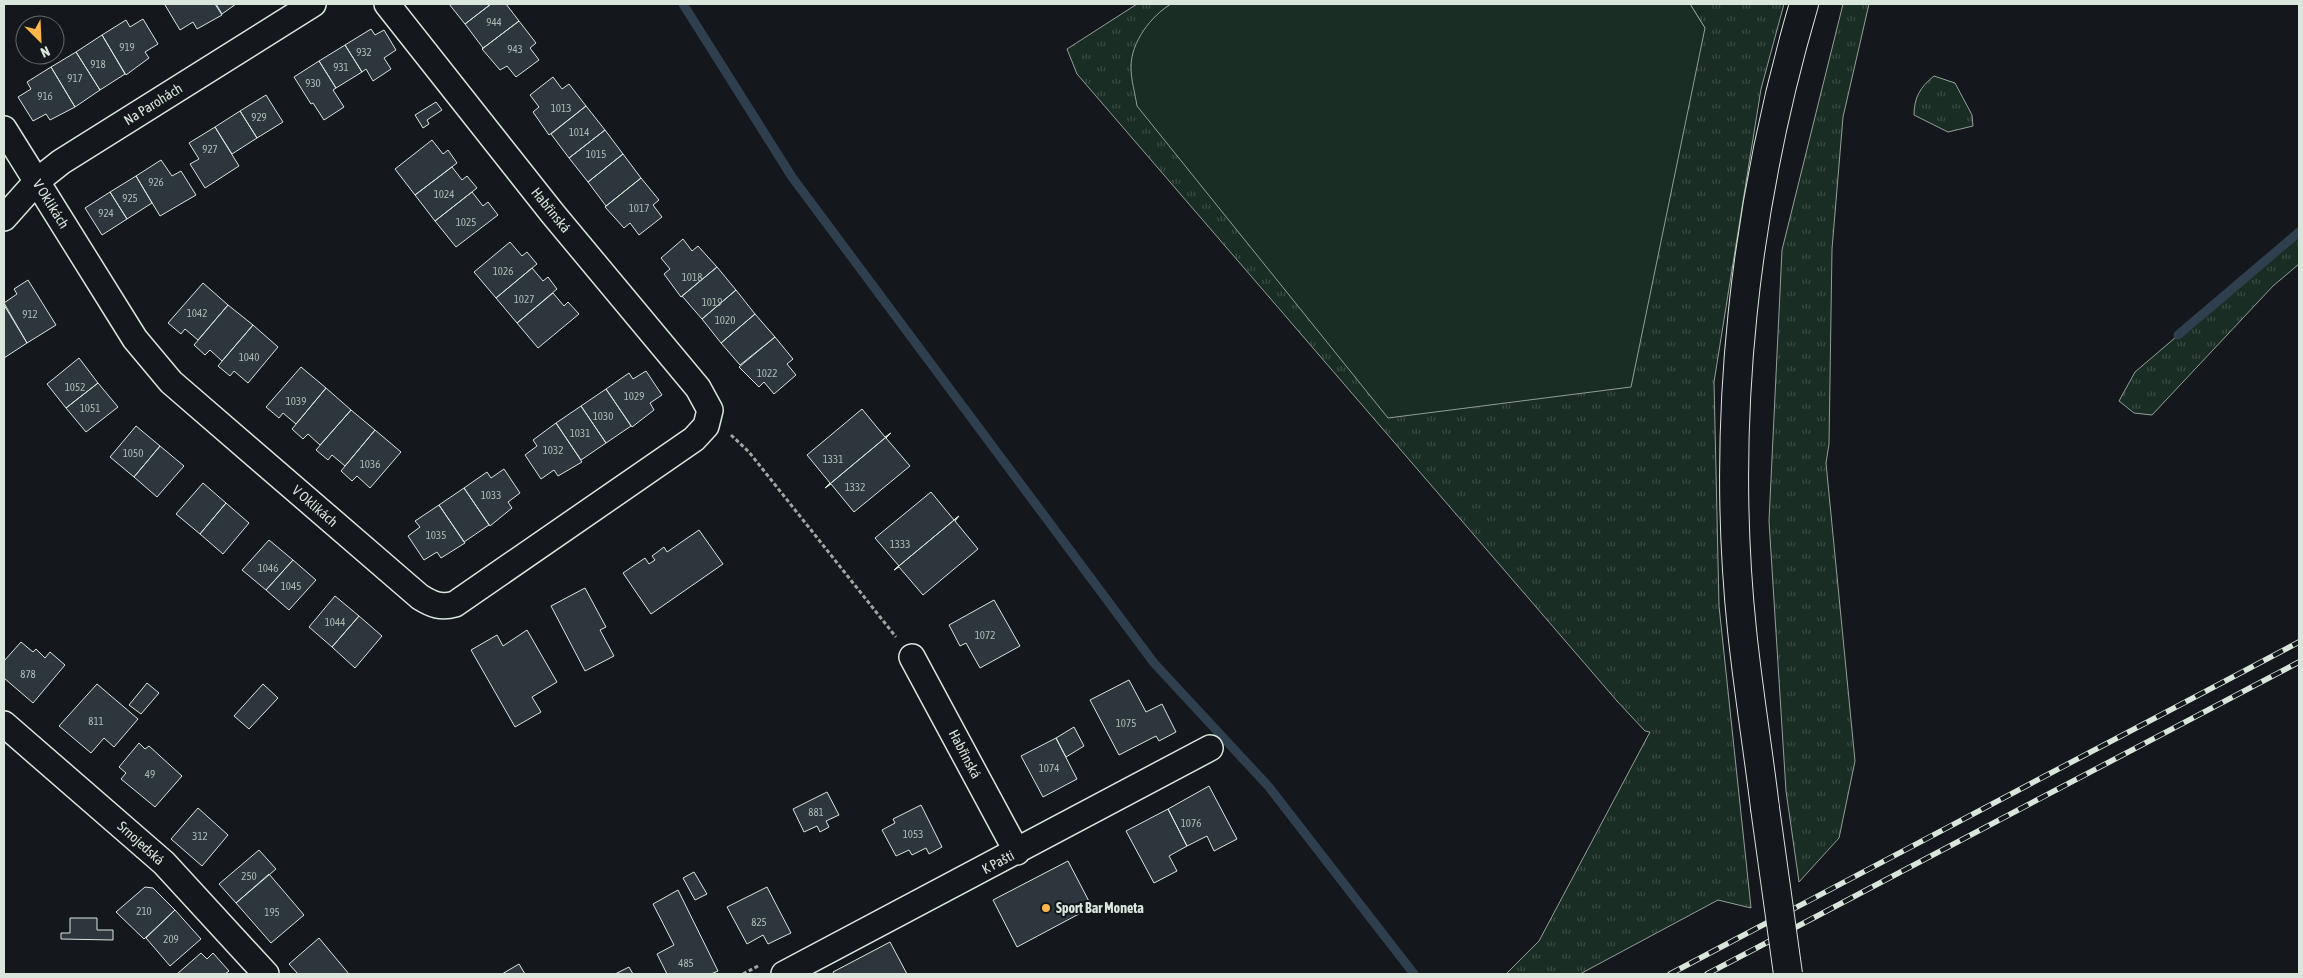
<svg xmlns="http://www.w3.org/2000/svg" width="2303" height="978" viewBox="0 0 2303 978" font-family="'Asap Condensed',sans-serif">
  <defs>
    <pattern id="grass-tufts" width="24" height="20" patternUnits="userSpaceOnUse" patternTransform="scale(1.25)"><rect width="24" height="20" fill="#1a2d24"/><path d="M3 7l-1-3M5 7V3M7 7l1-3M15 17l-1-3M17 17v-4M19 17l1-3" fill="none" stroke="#3b4b43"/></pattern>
  </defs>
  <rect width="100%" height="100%" fill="#14181c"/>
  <!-- grass -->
  <path fill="url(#grass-tufts)" stroke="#939e99" d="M1137 4H1171C1148 19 1139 40 1131 66L1705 28 1690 4H1784L1761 89 1714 382 1719 606 1751 908 1718 900 1580 974H1506L1539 941 1650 732 1645 731 1617 701 1077 74 1067 49Z
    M1843 4H1869L1843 117 1832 249 1829 444 1826 463 1855 761 1839 838 1799 882 1786 791 1769 521 1782 250Z
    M1934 76 1955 83 1972 115 1973 126 1948 132 1914 115C1914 98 1920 87 1934 76Z
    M2299 232V264L2273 286 2152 415 2134 413 2119 401 2135 372Z"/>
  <!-- garden -->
  <path fill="#1a2d24" stroke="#939e99" d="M1171 4H1690L1705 28 1631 387 1388 418 1137 106C1135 93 1131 80 1131 67 1131 42 1151 16 1171 4Z"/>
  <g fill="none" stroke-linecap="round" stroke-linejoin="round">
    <!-- stream -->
    <path stroke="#2f3f4d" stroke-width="9" d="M683 4 792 177 1154 663 1269 787 1414 974
      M2178 335 2299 232"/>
  </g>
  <!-- building -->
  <path fill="#2c363c" stroke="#d8e6dc" d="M167 4H215L222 15 197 29 193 22 180 30 165 5Z
    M216 4H236L222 14Z
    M449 4H491L465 24Z
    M491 4H506L519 21 482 49 483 48 465 24Z
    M143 19 158 44 145 52 149 58 126 75 102 35 126 20 130 27Z
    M519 21 536 43 530 48 539 60 516 77 507 66 500 70 482 49Z
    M371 29 375 35 384 30 396 50 384 58 391 69 373 81 366 69 362 72 345 45Z
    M102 35 125 74 100 90 76 52Z
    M345 45 362 72 336 88 319 61Z
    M76 52 100 90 75 107 51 67Z
    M319 61 336 88 333 90 344 107 324 120 313 103 311 104 294 77Z
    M51 67 75 107 50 120 46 114 33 121 18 97 31 89 27 82Z
    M553 77 562 89 569 84 586 106 549 135 533 112 539 107 530 95Z
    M266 95 283 122 257 138 240 111Z
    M436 102 442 110 427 120 429 124 423 128 415 115Z
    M586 106 605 130 569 158 551 134Z
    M240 111 257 138 232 154 215 127Z
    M215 127 239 166 205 188 190 164 199 159 189 143Z
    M605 130 623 154 588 182 569 158Z
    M432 140 443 154 448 150 457 163 415 195 395 169Z
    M623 154 641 178 606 206 588 182Z
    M161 160 172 176 181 171 196 195 160 216 136 176Z
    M452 167 462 180 467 176 477 188 435 221 415 195Z
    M136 176 152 203 127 219 110 192Z
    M641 178 659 200 653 205 662 217 639 235 630 223 624 228 605 207Z
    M110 192 127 219 102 235 85 208Z
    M472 192 483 206 488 202 498 215 456 247 435 221Z
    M683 239 692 251 698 246 717 267 681 297 664 274 670 269 661 258Z
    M510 242 522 256 527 252 537 264 496 298 474 272Z
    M717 267 736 290 702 319 682 296Z
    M532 268 543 281 548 277 557 289 517 323 496 298Z
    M28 280 56 325 27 343 4 303 17 294 14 289Z
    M203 283 228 305 198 340 185 329 181 334 168 323Z
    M736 290 755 314 721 343 702 319Z
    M553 293 564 306 568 302 579 314 538 348 517 323Z
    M4 305 27 343 4 358Z
    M228 305 253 325 222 361 210 350 205 355 194 345Z
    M755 314 775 337 740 365 721 343Z
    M253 325 278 347 248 383 234 371 230 376 218 366Z
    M775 337 793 359 787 364 796 375 774 394 764 382 759 387 739 367Z
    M79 358 98 383 66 408 47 384Z
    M301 367 326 388 296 424 283 413 279 418 266 407Z
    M646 371 662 395 650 403 654 410 632 427 606 389 629 373 633 379Z
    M98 383 118 407 86 432 66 408Z
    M326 388 351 410 320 445 308 434 303 439 292 429Z
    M606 389 631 426 606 443 581 406Z
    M581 406 606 443 581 460 556 423Z
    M862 409 885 437 891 433 825 488 830 483 807 455Z
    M351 410 375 430 345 466 332 455 328 460 316 450Z
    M556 423 582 462 558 476 554 470 541 479 525 455 537 446 533 440Z
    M136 426 160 446 134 477 110 457Z
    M375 430 401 452 370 488 357 476 352 481 341 471Z
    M891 433 886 438 910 466 854 512 831 484 825 488Z
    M160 446 184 466 157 497 134 477Z
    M504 469 520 493 508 502 512 508 490 526 464 488 487 472 491 478Z
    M203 483 226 503 200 534 176 514Z
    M464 488 489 525 464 542 439 505Z
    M931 492 954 520 959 516 894 570 899 566 875 538Z
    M226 503 249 523 223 554 200 534Z
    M439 505 465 543 441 558 437 552 424 560 408 536 420 527 415 521Z
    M959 516 955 521 978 549 923 595 899 567 894 570Z
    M699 530 723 564 651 614 623 573 645 558 649 564 655 560 652 556 664 547 667 552Z
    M269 540 293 560 266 590 242 570Z
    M293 560 316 580 289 610 266 590Z
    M585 588 606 627 600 630 614 656 585 671 551 606Z
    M335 596 359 616 332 647 309 627Z
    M994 600 1020 646 980 668 966 643 960 646 949 625Z
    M359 616 382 636 355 668 332 647Z
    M527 630 557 682 532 697 541 712 515 727 471 650 497 635 503 646Z
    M21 642 33 652 36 649 45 658 50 652 65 665 33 703 4 678V661Z
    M1129 680 1146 712 1162 704 1176 732 1159 741 1156 736 1119 755 1090 700Z
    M147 683 159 693 141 714 129 705Z
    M97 684 138 719 114 747 104 738 91 753 59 726Z
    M263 684 278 698 249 729 234 716Z
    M1074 727 1084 746 1066 757 1056 738Z
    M1056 738 1077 779 1043 797 1021 756Z
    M139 743 145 749 149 746 182 776 155 807 121 779 126 773 119 767Z
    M1209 786 1237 839 1214 851 1207 836 1187 846 1168 809Z
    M827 792 839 815 826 821 829 827 820 832 817 826 804 832 793 809Z
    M921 805 942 847 929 854 926 848 912 855 909 850 896 856 882 830 895 823 893 819Z
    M198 808 228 835 202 866 171 839Z
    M1168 809 1187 846 1169 856 1177 871 1154 883 1126 831Z
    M259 850 276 869 236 903 219 884Z
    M1068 861 1092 907 1017 947 993 900Z
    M694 872 707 894 695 900 683 878Z
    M269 874 304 915 271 943 236 903Z
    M145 887 153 888 175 910 144 939 116 912Z
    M767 887 791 933 768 944 763 935 747 944 727 907Z
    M678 890 718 971 711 974H667L657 954 674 945 653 904Z
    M175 910 201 939 170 966 146 938Z
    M70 918H97V930H113V940L61 939V933H70Z
    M319 938 349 974H298L289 964Z
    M890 942 907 974H834L833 972Z
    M201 953 207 959 213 953 229 971 225 974H177Z
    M519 964 525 974H502Z
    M629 967 633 974H615Z"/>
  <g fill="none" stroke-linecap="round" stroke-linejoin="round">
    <!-- street casing -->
    <g stroke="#d8e6dc" stroke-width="28">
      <path id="street" d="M4 129 135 339 171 382 420 597C433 605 441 608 455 604L694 439 706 426 710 410 698 388 553 214 387 4
        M4 218 37 181 61 162 313 4
        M912 657 1017 852
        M4 724 164 863 266 974
        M784 974 1210 748"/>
    </g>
    <!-- secondary casing -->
    <g stroke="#d8e6dc" stroke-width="30">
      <path id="secondary" d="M1765 808C1758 749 1748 689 1742 630 1720 420 1745 205 1804 4"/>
    </g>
    <!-- path -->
    <path stroke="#9da8a2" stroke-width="3" stroke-dasharray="4 2.5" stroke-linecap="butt" d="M731 435 749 452 896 637
      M743 974 758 966"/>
    <!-- street -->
    <use href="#street" stroke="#14181c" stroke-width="25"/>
    <!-- secondary -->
    <use href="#secondary" stroke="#14181c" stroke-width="28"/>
    <!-- rail casing -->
    <g stroke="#d8e6dc" stroke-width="5.5">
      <path id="rail" d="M1670 974 2299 642
        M1707 974 2299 662"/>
    </g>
    <!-- rail -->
    <use href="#rail" stroke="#14181c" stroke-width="4" stroke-dasharray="11" stroke-linecap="butt"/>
    <!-- secondary-bridge casing -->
    <g stroke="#d8e6dc" stroke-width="30" stroke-linecap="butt">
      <path id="secondary-bridge" d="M1765 808 1788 974"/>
    </g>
    <!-- secondary-bridge -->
    <use href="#secondary-bridge" stroke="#14181c" stroke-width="28"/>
  </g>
  <!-- markers -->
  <circle fill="#ffb74d" stroke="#14181c" stroke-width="2" cx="1046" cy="908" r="5"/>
  <g text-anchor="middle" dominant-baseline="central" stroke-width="4" stroke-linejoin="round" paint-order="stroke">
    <!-- number labels -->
    <g font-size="11" fill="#adbab4">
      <text x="494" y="22">944</text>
      <text x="127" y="47">919</text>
      <text x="515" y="49">943</text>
      <text x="364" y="52">932</text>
      <text x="98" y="64">918</text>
      <text x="341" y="67">931</text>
      <text x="75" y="78">917</text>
      <text x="313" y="83">930</text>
      <text x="45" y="96">916</text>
      <text x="561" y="108">1013</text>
      <text x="259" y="117">929</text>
      <text x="579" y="132">1014</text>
      <text x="210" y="149">927</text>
      <text x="596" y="154">1015</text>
      <text x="156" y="182">926</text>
      <text x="444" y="194">1024</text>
      <text x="130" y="198">925</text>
      <text x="639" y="208">1017</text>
      <text x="106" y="213">924</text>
      <text x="466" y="222">1025</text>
      <text x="503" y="271">1026</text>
      <text x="692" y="277">1018</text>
      <text x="524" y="299">1027</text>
      <text x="712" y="302">1019</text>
      <text x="197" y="313">1042</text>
      <text x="30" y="314">912</text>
      <text x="725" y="320">1020</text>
      <text x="249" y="357">1040</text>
      <text x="767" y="373">1022</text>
      <text x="75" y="387">1052</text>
      <text x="634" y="396">1029</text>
      <text x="296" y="401">1039</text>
      <text x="90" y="408">1051</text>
      <text x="603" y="416">1030</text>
      <text x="580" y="433">1031</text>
      <text x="553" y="450">1032</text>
      <text x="133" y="453">1050</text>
      <text x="833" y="459">1331</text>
      <text x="370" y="464">1036</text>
      <text x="855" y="487">1332</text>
      <text x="491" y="495">1033</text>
      <text x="436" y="535">1035</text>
      <text x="900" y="544">1333</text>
      <text x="268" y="568">1046</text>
      <text x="291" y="586">1045</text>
      <text x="335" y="622">1044</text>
      <text x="985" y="635">1072</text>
      <text x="28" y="674">878</text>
      <text x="96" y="721">811</text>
      <text x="1126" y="723">1075</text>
      <text x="1049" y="768">1074</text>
      <text x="150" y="774">49</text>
      <text x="816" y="812">881</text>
      <text x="1191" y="823">1076</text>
      <text x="913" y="834">1053</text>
      <text x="200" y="836">312</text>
      <text x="249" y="876">250</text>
      <text x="144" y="911">210</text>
      <text x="272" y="912">195</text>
      <text x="759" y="922">825</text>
      <text x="171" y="939">209</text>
      <text x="686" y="963">485</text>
    </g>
    <!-- street labels -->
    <g font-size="14" fill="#d8e6dc" stroke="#14181c">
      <text transform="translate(153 104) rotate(-32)">Na Parohách</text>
      <text transform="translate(51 204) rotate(58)">V Oklikách</text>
      <text transform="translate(551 210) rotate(51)">Habřinská</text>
      <text transform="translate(315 506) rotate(41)">V Oklikách</text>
      <text transform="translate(965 754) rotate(62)">Habřinská</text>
      <text transform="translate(141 843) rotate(42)">Srnojedská</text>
      <text transform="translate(998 862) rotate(-28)">K Pašti</text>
    </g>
    <!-- poi labels -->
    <g font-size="14" font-weight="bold" fill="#d8e6dc" stroke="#14181c" text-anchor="start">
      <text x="1056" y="908">Sport Bar Moneta</text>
    </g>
  </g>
  <!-- border -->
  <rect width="2303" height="978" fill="none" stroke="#d8e6dc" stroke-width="10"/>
  <!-- north arrow -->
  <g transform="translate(40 40) rotate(156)"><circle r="24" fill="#14181c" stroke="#626a69"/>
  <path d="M0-4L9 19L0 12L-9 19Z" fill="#ffb74d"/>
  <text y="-8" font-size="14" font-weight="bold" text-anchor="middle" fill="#d8e6dc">N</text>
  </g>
</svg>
